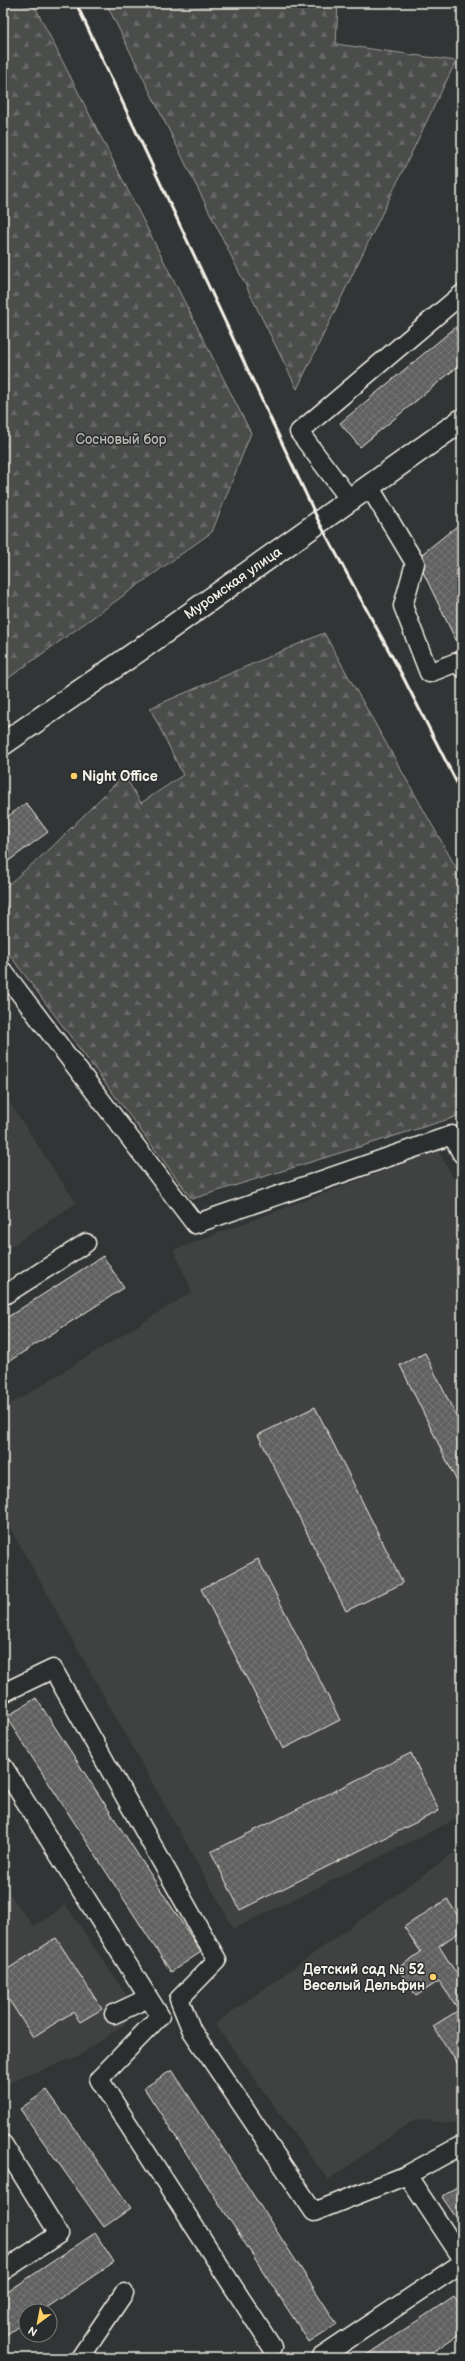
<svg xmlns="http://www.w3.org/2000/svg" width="465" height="2361" viewBox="0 0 465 2361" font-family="'Balsamiq Sans',sans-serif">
  <defs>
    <pattern id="forest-firs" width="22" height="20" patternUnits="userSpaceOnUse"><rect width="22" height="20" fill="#4b4d4c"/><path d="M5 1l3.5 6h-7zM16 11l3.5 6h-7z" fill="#666766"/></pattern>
    <pattern id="building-cross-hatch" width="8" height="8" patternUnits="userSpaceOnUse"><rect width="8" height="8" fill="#5f605f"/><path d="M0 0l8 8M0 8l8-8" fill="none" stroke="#777776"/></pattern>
  </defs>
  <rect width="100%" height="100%" fill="#323535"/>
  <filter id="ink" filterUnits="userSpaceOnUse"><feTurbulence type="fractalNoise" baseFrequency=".025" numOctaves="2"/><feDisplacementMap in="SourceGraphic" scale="8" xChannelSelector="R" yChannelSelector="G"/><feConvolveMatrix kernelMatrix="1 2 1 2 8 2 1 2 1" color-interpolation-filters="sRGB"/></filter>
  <g filter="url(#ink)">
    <!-- built -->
    <path fill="#404242" d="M3 1093 76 1203 3 1252Z
      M438 1150 462 1194V1816L234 1929 3 1515V1409L192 1292 174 1250Z
      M462 1847V2125L415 2119 328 2180 215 2024Z
      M3 1885 34 1927 66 1905 129 1999 125 2024 78 2056 3 2085Z"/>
    <!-- forest -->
    <path fill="url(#forest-firs)" stroke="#a09f9a" d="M3 3H33L251 433 212 532 3 682Z
      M106 3H338L336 44 456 61 297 389Z
      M324 633 462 878V1115L192 1199 3 946V889L51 848 124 775 141 803 183 775 150 708Z"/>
    <!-- building -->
    <path fill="url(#building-cross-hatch)" stroke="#f4f1e8" d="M462 322V363L360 447 340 423Z
      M462 522V653L423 572 425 562 422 554Z
      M26 803 48 832 3 865V820Z
      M103 1256 124 1288 3 1365V1320Z
      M425 1353 462 1428V1492L400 1365Z
      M315 1407 403 1583 346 1611 258 1435Z
      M258 1559 340 1720 283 1749 201 1589Z
      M36 1698 201 1952 171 1972 6 1717Z
      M411 1753 439 1811 240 1910 211 1852Z
      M447 1899 462 1922V1930L439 1946 456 1973 462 1969V2070L433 2026 459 2010 439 1981 416 1996 398 1968 421 1952 404 1927Z
      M56 1938 102 2009 80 2022 73 2012 33 2037 7 1997 3 1999V1972Z
      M172 2070 337 2324 309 2342 144 2088Z
      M47 2090 131 2208 104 2227 20 2109Z
      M462 2183V2226L442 2197Z
      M95 2233 114 2262 42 2311H26V2321L3 2337V2295Z
      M454 2296 462 2307V2332L424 2358H362Z"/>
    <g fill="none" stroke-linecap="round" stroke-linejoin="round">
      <!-- minor casing -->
      <g stroke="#f4f1e8" stroke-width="21">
        <path id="minor" d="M369 486 415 563 403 606 429 673 457 662 462 668
          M350 500 299 432 462 294
          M3 971 195 1224 452 1135 462 1154
          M3 1296 86 1243
          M3 1693 53 1669 217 1960 179 1999 192 2031 314 2212 407 2175 462 2145
          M3 1766 160 2016 99 2079 272 2347
          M114 2014 148 1998
          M3 2144 59 2234 3 2271
          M407 2175 462 2258
          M80 2358 124 2293
          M320 2358 462 2263"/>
      </g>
      <!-- major casing -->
      <g stroke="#f4f1e8" stroke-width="25">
        <path id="major" d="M3 744 138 651 462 420"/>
      </g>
      <!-- minor -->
      <use href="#minor" stroke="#2a2d2e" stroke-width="18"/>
      <!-- major -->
      <use href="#major" stroke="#2a2d2e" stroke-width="22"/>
      <!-- rail -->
      <path stroke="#f4f1e8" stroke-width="3" d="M76 3 319 522 401 673 462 793"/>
    </g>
  </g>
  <!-- markers -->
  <g fill="#ffd166" stroke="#2a2d2e" stroke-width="1.5">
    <circle cx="74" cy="776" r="4"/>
    <circle cx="433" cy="1977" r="4"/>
  </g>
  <g text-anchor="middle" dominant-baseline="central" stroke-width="3" stroke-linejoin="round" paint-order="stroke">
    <!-- park labels -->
    <g font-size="14" fill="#b9b8b1" stroke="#2a2d2e">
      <text x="121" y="439">Сосновый бор</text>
    </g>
    <!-- street labels -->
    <g font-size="14" fill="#f4f1e8" stroke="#2a2d2e">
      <text transform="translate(233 583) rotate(-35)">Муромская улица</text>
    </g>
    <!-- poi labels -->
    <g font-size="14" font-weight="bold" fill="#f4f1e8" stroke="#2a2d2e" text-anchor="start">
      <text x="82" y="776">Night Office</text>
      <text x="425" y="1969" text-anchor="end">Детский сад № 52<tspan x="425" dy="16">Веселый Дельфин</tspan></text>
    </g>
  </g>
  <!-- margin -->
  <rect width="465" height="2361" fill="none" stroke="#2a2d2e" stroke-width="16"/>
  <rect x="8" y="8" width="449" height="2345" fill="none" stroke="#f4f1e8" stroke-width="1.5" filter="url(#ink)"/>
  <!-- north arrow -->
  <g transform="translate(38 2323) rotate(212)"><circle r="19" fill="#2a2d2e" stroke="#7b7b78"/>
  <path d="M0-3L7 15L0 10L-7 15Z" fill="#ffd166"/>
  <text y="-6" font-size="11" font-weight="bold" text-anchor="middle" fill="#f4f1e8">N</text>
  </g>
</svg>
